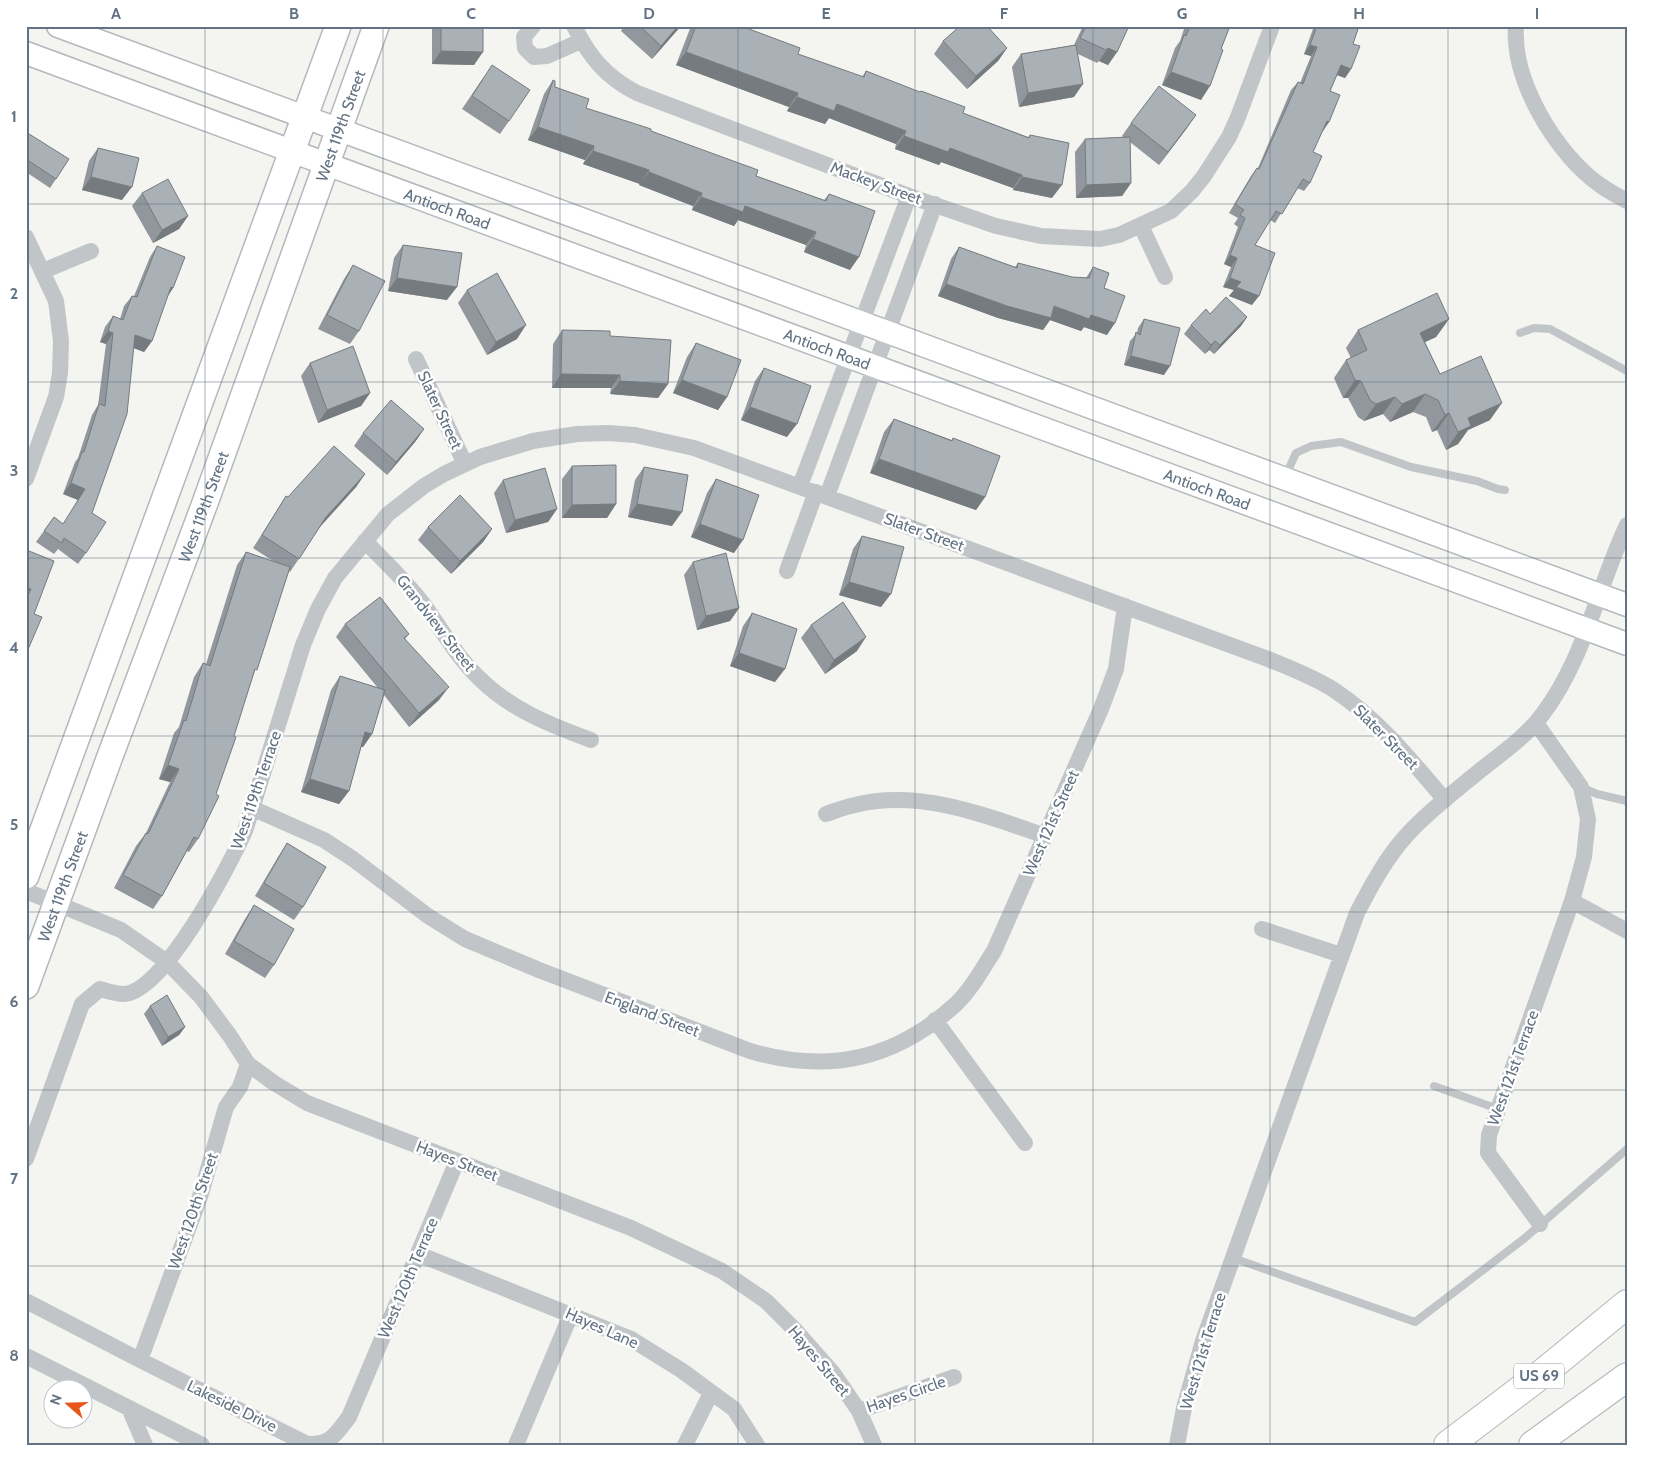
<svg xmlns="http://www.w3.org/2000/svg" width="1653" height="1471" viewBox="0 0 1653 1471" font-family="Cabin,sans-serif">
  <rect width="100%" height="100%" fill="#f4f4f0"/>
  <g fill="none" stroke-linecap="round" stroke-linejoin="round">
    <!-- secondary casing -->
    <g stroke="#b3b8bd" stroke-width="25">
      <g id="secondary">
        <path d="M58 26 1627 605"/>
        <path id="s1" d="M26 53 1627 644"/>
      </g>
    </g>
    <!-- primary casing -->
    <g stroke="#b4b8bc" stroke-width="28">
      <g id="primary">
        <path d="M26 876 338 26"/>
        <path id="s2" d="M26 986 109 759 205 503 376 26"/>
      </g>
    </g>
    <!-- motorway casing -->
    <g stroke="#b4b7ba" stroke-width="30">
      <path id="motorway" d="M1448 1445 1543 1373 1627 1304
        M1533 1445 1627 1377"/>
    </g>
    <!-- service -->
    <path stroke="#c1c5c8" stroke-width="8" d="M1520 333 1534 328 1550 329 1627 371
      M1285 477 1296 453 1311 446 1341 442 1411 467 1477 481 1498 489 1505 490
      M1581 787 1597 794 1627 801
      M1434 1086 1498 1109
      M1233 1258 1415 1322 1525 1238 1627 1149"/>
    <!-- minor -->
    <path stroke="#c1c5c8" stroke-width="16" d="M533 26 524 37 525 48 534 57 547 56 581 41
      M574 26C590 58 606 77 637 93L909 196 996 226 1041 236 1100 239 1119 235 1171 211 1192 191 1204 176 1229 137 1238 117 1272 26
      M1516 26C1512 81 1556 154 1600 185 1608 191 1618 196 1627 201
      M1141 226 1165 277
      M26 237 56 301 61 341 60 373 56 397 26 479
      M43 271 91 251
      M416 359 465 464
      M800 486 909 196
      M827 496 935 204
      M365 541C385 562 407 582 424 605 442 630 457 657 479 678 510 709 550 725 591 740
      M787 571 816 492
      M1536 723 1581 787 1588 819 1584 857 1572 901 1489 1135 1488 1153 1540 1224
      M252 808 324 840 353 859 428 916 465 939 539 970 750 1051C828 1074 895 1060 956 1004 972 989 982 969 994 951L1101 709 1116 669 1125 606
      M826 814C835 811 845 807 855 805 918 789 986 815 1045 836
      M26 891 121 930 167 962 201 997 230 1036 248 1064 274 1083 307 1103 631 1228 722 1271 766 1301 796 1331 833 1373 859 1411 874 1445
      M1572 901 1627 931
      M1262 929 1341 955
      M935 1020 1025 1143
      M26 1159 82 1004 100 989C107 991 116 994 123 994 163 994 229 866 245 831L303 645 318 609 335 578 388 514 424 486 444 474 480 457 533 441 577 434 608 433 635 435 694 448 1268 659C1290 668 1314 677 1334 690 1378 719 1411 760 1445 800
      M418 1254 631 1339 681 1370 734 1409 757 1445
      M26 1301 140 1360 307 1444C331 1445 335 1435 349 1417L457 1161
      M26 1356 202 1445
      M140 1360 200 1197 226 1107 240 1087 248 1064
      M129 1408 145 1445
      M859 1411 954 1377
      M516 1445 571 1314
      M685 1445 711 1393
      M1177 1445 1184 1408 1203 1341 1357 913C1371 886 1386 858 1406 836 1425 814 1454 792 1477 773 1499 755 1525 738 1542 715 1585 659 1597 588 1627 525"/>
    <!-- secondary -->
    <use href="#secondary" stroke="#fff" stroke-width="22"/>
    <!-- primary -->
    <use href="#primary" stroke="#fff" stroke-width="25"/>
    <!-- motorway -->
    <use href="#motorway" stroke="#fff" stroke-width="28"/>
  </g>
  <!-- wall -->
  <path fill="#91979d" d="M432 26H483L474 65 432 64Z
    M624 26H681L652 59 621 31Z
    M691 26H741L798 54 862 77 866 71 963 113 1028 137 1030 135 1052 198 1013 190V188L941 162 939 165 895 149 896 144 829 118 825 124 787 111 789 107 676 65Z
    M1083 26H1129L1117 52 1108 65 1099 61 1097 63 1078 54 1074 97 1019 107 1012 67 1021 54 1074 45Z
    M1185 26H1230L1201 100 1162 85 1175 48 1180 41Z
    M1314 26H1359L1353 44 1351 69 1345 78 1337 75 1330 91 1329 122 1322 131 1313 152 1310 183 1304 191 1297 188 1275 223 1270 220 1255 245 1252 305 1229 296 1234 290 1223 287 1231 267 1224 264 1238 227 1234 224 1238 218 1229 213 1251 176 1257 168H1258L1291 90 1298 82 1300 83 1311 56 1304 54Z
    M943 41 1007 48 998 61 967 89 934 54Z
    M483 78 509 121 500 134 462 109Z
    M553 80 555 87 586 108 651 131 756 176 824 200 829 194 850 270 804 252 806 245 738 220 734 226 692 210 693 206 639 185 640 184 583 164 585 160 528 140 544 94Z
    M1131 123 1187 128 1159 165 1130 142 1131 183 1122 196 1076 198 1075 152 1085 139 1123 137 1122 136Z
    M26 132 56 179 50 188 26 172Z
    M98 148 122 200 82 190 89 161Z
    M142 193 188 216 179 229 153 243 132 206Z
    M403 245 447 300 388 291 394 258Z
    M157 246 173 288 167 297 152 341 144 352 134 348 92 513 86 553 78 564 58 549 54 554 36 542 54 517 63 524 78 500 63 494 75 462 78 458 92 415 98 405 106 344 100 342 105 327 113 316 120 319 124 306 132 296H134L150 257Z
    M959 247 1015 267 1018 263 1072 277 1086 278 1093 267 1104 288 1107 335 1084 327 1081 331 1050 320 1043 330 998 318 938 296 951 259Z
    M353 265 359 331 350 344 318 329 344 279Z
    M467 290 517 339 487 355 458 303Z
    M1247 317 1241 326 1214 354 1209 350 1205 354 1184 334 1191 325Z
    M1144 319 1164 375 1124 365 1130 341 1137 333 1138 328Z
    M1449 319 1436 337 1425 342 1440 374 1490 420 1468 430 1458 444 1446 450 1437 430 1432 432 1426 417 1413 412 1390 422 1383 414 1364 421 1358 417 1348 398H1343L1334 378 1346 360 1351 358 1346 348 1358 330Z
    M562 330 610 336 668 384 658 398 610 394 611 388H552L553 344Z
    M696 343 727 397 718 410 673 393 687 357Z
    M310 363 370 393 361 406 318 423 301 376Z
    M764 368 787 437 741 420 755 381Z
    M894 419 952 440 953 438 985 497 976 510 870 473 884 432Z
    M424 429 415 442 387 475 354 446 363 433Z
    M572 466 616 504 607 518H562V479Z
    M644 467 672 526 628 517 635 480Z
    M365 474 356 487 320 527 290 572 289 571 253 676 198 839 189 852 187 851 162 896 153 909 114 888 136 846 146 833 170 782 159 779 174 733 179 727 194 677 203 663 206 664 237 565 246 552 273 561 253 548 286 496 288 497Z
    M716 479 734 553 691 537 707 493Z
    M503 480 557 509 548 522 506 533 494 493Z
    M428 527 492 529 483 542 451 574 418 540Z
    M862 536 881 607 839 595 853 549Z
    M29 551 34 614 26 654V555Z
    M693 562 739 608 730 621 697 630 684 575Z
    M752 613 775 682 730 666 743 626Z
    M345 624 409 634 405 639 439 700 409 727 384 695 372 734 363 747H361L349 791 339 804 301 792 331 690 340 676 378 688 336 637Z
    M811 625 857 651 825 674 801 638Z
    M287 843 303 907 294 920 255 896 278 857Z
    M254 905 274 965 265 978 225 954 245 919Z
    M150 1006 185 1027 179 1035 162 1046 144 1014Z"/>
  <!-- shaded-wall -->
  <path fill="#767b7f" d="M678 26H681L652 59 661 46Z
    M1310 45 1317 47 1311 56 1304 54Z
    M1007 48 998 61 967 89 976 76Z
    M1108 48 1117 52 1108 65 1099 61Z
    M441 51 483 52 474 65 432 64Z
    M686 52 798 93 789 107 676 65Z
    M1341 65 1351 69 1345 78 1334 74Z
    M1171 72 1210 86 1201 100 1162 85Z
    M1083 84 1074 97 1019 107 1028 93Z
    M797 97 837 104 906 131 896 144 829 118 825 124 787 111Z
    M1196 115 1187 128 1159 165 1168 152Z
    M1327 121 1329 122 1323 131 1320 130Z
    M538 127 594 146 585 160 528 140Z
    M904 136 950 148 1022 175 1013 188 941 162 939 165 895 149Z
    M593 151 649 170 640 184 583 164Z
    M649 172 702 193 693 206 639 185Z
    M91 177 132 187 122 200 82 190Z
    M1022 177 1062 185 1052 198 1013 190Z
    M1131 183 1122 196 1076 198 1086 185Z
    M701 197 745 206 816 232 806 245 738 220 734 226 692 210Z
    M188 216 179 229 153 243 162 230Z
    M813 239 859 257 850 270 804 252Z
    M1230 255 1237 258 1231 267 1224 264Z
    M397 278 457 287 447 300 388 291Z
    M1230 278 1241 282 1259 296 1252 305 1229 296 1234 290 1223 287Z
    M946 284 1091 315 1115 323 1107 335 1084 327 1081 331 1050 320 1043 330 998 318 938 296Z
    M171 287 173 288 166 299Z
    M1247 317 1241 326 1214 354 1220 345Z
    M1449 319 1436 337 1408 350 1420 333Z
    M526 325 517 339 487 355 496 342Z
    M108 331 113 333 106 344 100 342Z
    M135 335 152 341 144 352 128 346Z
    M1215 341 1209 350 1205 354 1211 345Z
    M1131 356 1170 366 1164 375 1124 365Z
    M561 374 620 375 611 388H552Z
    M682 380 727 397 718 410 673 393Z
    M1355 380 1361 381 1348 398H1343Z
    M620 381 668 384 658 398 610 394Z
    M370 393 361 406 318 423 327 410Z
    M1425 394 1413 412 1390 422 1402 404Z
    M1395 397 1383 414 1364 421 1376 404Z
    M1502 403 1490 420 1468 430 1458 444 1446 450 1468 418Z
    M750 407 797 424 787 437 741 420Z
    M1449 413 1437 430 1432 432 1445 415Z
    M424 429 415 442 387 475 396 462Z
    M879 459 985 497 976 510 870 473Z
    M365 474 356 487 317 530 326 517Z
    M71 483 85 489 78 500 63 494Z
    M616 504 607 518H562L572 505Z
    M637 504 682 512 672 526 628 517Z
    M557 509 548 522 506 533 515 520Z
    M700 524 743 540 734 553 691 537Z
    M492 529 483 542 451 574 460 561Z
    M849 582 891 594 881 607 839 595Z
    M26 587 31 589 26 596Z
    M739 608 730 621 697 630 706 616Z
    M866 637 857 651 825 674 834 660Z
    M739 653 785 669 775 682 730 666Z
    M449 687 439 700 409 727 419 713Z
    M365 732 372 734 363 747 355 745Z
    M168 765 179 769 170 782 159 779Z
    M310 779 349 791 339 804 301 792Z
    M185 1027 179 1035 162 1046 168 1037Z"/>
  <!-- building -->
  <path fill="#a9b0b6" stroke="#767b7f" d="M441 26H483V52L441 51Z
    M640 26H678L661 46Z
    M696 26H741L800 48 798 54 864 77 866 71 920 92 921 91 965 107 963 113 1029 138 1030 135 1069 143 1062 185 1022 177V175L950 148 948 152 904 136 906 131 837 104 834 111 797 97 798 93 686 52Z
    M960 26H987L1007 48 976 76 943 41Z
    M1086 26H1129L1117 52 1108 48 1106 50 1080 38Z
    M1190 26H1230L1221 49 1223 50 1210 86 1171 72 1184 35 1186 36Z
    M1317 26H1359L1353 44 1360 46 1351 69 1341 65 1330 91 1340 95 1329 122 1327 121 1313 152 1322 156 1310 183 1303 179 1282 214 1276 211 1255 245 1275 253 1259 296 1236 287 1241 282 1230 278 1237 258 1230 255 1245 218 1240 215 1244 210 1235 204 1257 168 1259 169 1298 82 1303 84 1317 47 1310 45Z
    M1076 45 1083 84 1028 93 1021 54Z
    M492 65 530 90 509 121 472 96Z
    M553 80 555 81V87L589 99 586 108 651 129V131L758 170 756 176 826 201 829 194 875 211 859 257 813 239 816 232 745 206 743 212 701 197 702 193 649 172V170L593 151 594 146 538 127Z
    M1159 86 1196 115 1168 152 1131 123Z
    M26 132 69 159 56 179 26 159Z
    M1130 137 1131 183 1086 185 1085 139Z
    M98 148 139 158 132 187 91 177Z
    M168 179 188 216 162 230 142 193Z
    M403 245 462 253 457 287 397 278Z
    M157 246 185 257 173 288 171 287 152 341 135 335 127 414 92 513 106 522 86 553 64 538 62 543 44 531 54 517 63 524 85 489 71 483 82 452H84L99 404 105 406 113 333 108 331 113 316 123 320 132 296 137 297Z
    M959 247 1017 268 1018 263 1072 277 1089 278 1093 267 1109 273 1104 288 1125 296 1115 323 1091 315 1089 319 1054 306 1051 318 1007 306 946 284Z
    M353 265 385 281 359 331 327 315Z
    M497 273 526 325 496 342 467 290Z
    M1437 293 1449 319 1420 333 1440 374 1481 356 1502 403 1468 418 1471 426 1458 432 1449 413 1445 415 1438 400 1425 394 1402 404 1395 397 1376 404 1370 400 1361 381 1355 380 1346 360 1367 350 1358 330Z
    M1226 297 1247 317 1220 345 1215 341 1211 345 1191 325 1206 309 1210 314Z
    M1144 319 1180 328 1170 366 1131 356 1136 332 1140 335Z
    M562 330 610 331V336L671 340 668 384 620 381V375L561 374Z
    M696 343 741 360 727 397 682 380Z
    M353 346 370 393 327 410 310 363Z
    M764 368 811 386 797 424 750 407Z
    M391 400 424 429 396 462 363 433Z
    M894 419 952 441 953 438 1000 456 985 497 879 459Z
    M334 446 365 474 326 517 299 559 262 535 286 496 288 497Z
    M616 465V504L572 505V466Z
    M644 467 688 475 682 512 637 504Z
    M545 468 557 509 515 520 503 480Z
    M716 479 759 495 743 540 700 524Z
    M460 495 492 529 460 561 428 527Z
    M862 536 904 547 891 594 849 582Z
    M29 551 54 561 34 614 42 617 26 654V600L31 589 26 587V559Z
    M246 552 290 567 257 670 255 669 234 736 236 737 216 794 219 796 198 839 194 837 162 896 123 875 146 833 148 834 179 769 168 765 184 720 186 721 203 663 210 666Z
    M726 553 739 608 706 616 693 562Z
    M380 597 409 634 404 638 449 687 419 713 345 624Z
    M843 602 866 637 834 660 811 625Z
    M752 613 797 629 785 669 739 653Z
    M340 676 385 690 372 734 365 732 349 791 310 779Z
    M287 843 326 867 303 907 264 883Z
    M254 905 294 929 274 965 234 941Z
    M167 995 185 1027 168 1037 150 1006Z"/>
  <!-- grid -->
  <path fill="none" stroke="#627282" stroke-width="1" stroke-opacity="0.55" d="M205 26V1445M383 26V1445M560 26V1445M738 26V1445M915 26V1445M1093 26V1445M1270 26V1445M1448 26V1445M26 204H1627M26 382H1627M26 558H1627M26 736H1627M26 912H1627M26 1090H1627M26 1266H1627"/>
  <g text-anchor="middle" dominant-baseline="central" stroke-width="5" stroke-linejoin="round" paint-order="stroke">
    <!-- shield labels -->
    <rect fill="#fff" stroke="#919ca8" stroke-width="1" x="1514" y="1363.5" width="50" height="25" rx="4"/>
    <g font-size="15" font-weight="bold" fill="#627282">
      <text x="1539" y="1376">US 69</text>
    </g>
    <!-- street labels -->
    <g font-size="16" fill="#627282" stroke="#fff">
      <text stroke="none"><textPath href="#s2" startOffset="916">West 119th Street</textPath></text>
      <text transform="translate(876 183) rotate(20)">Mackey Street</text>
      <text stroke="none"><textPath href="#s1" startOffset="449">Antioch Road</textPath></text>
      <text stroke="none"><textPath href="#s1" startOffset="854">Antioch Road</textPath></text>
      <text transform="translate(440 410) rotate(65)">Slater Street</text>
      <text stroke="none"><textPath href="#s1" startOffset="1259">Antioch Road</textPath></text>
      <text stroke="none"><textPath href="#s2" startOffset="511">West 119th Street</textPath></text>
      <text transform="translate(924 532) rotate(20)">Slater Street</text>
      <text transform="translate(436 623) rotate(52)">Grandview Street</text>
      <text transform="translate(1386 737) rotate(45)">Slater Street</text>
      <text transform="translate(256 790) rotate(-71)">West 119th Terrace</text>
      <text transform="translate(1051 823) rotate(-66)">West 121st Street</text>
      <text stroke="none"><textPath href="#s2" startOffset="106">West 119th Street</textPath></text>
      <text transform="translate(652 1014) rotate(21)">England Street</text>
      <text transform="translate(1513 1068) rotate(-70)">West 121st Terrace</text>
      <text transform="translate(457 1161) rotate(21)">Hayes Street</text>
      <text transform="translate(193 1211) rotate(-71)">West 120th Street</text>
      <text transform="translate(408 1278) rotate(-67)">West 120th Terrace</text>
      <text transform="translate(602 1328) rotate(24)">Hayes Lane</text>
      <text transform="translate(1203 1351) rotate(-73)">West 121st Terrace</text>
      <text transform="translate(819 1361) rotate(50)">Hayes Street</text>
      <text transform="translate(906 1394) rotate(-19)">Hayes Circle</text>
      <text transform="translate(232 1406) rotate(26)">Lakeside Drive</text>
    </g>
  </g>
  <!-- border -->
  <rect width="1653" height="1471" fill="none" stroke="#ffffff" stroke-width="55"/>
  <!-- north arrow -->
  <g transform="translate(68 1404) rotate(290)"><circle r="24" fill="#ffffff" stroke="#c0c7cd"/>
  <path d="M0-4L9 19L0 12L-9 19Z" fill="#e7571c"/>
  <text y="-8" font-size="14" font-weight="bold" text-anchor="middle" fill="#627282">N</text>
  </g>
  <rect x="28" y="28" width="1598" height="1416" fill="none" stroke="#627282" stroke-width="2"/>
  <g font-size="16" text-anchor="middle" font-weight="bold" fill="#627282">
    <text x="116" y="19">A</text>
    <text x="294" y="19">B</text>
    <text x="471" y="19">C</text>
    <text x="649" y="19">D</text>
    <text x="826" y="19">E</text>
    <text x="1004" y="19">F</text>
    <text x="1182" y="19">G</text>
    <text x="1359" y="19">H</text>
    <text x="1537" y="19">I</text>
    <text x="14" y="122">1</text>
    <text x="14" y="299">2</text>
    <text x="14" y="476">3</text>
    <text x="14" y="653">4</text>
    <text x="14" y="830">5</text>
    <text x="14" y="1007">6</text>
    <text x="14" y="1184">7</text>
    <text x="14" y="1361">8</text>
  </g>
</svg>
